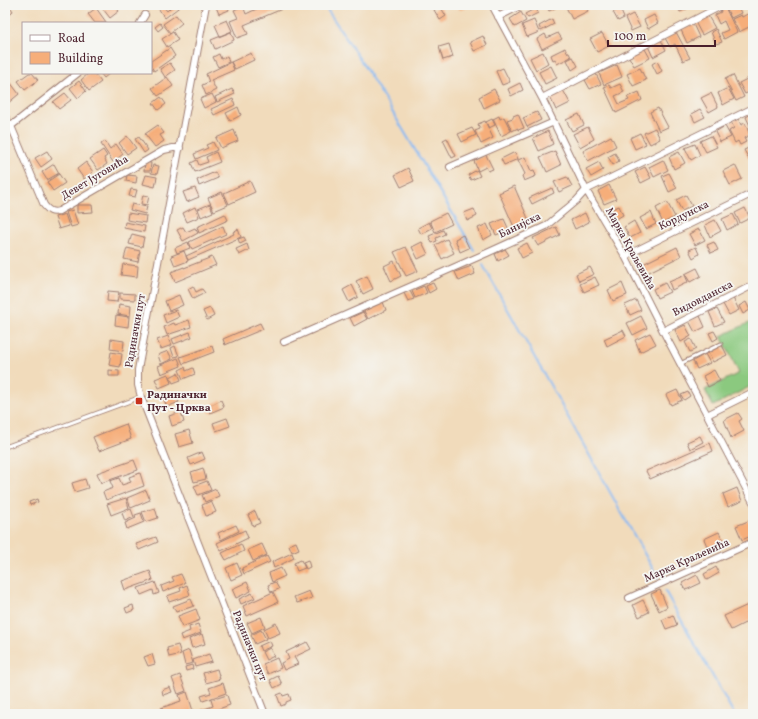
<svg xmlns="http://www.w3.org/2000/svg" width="758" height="719" viewBox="0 0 758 719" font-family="Vollkorn,serif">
  <rect width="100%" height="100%" fill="#f6f6f2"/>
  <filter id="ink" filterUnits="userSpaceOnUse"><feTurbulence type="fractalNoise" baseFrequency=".025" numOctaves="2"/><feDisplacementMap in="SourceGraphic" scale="8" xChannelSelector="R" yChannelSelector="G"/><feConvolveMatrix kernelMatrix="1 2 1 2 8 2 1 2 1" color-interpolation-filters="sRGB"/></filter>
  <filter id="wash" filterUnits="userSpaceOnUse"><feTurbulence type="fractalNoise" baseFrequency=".012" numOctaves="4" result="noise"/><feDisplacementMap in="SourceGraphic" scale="16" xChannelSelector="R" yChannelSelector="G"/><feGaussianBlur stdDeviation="0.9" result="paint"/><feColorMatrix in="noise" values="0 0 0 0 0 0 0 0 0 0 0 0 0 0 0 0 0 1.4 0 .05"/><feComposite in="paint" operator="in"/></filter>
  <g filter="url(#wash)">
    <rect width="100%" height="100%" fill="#f1dbbb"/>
    <!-- green -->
    <path fill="#8bc97f" stroke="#6a7455" d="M753 321V385L713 406 705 390 739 373 721 336Z"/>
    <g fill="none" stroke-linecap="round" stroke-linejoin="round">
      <!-- stream -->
      <path stroke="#85b9f3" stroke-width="2" d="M324 5C378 84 425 167 474 250
        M483 265 658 578
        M665 591 734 714"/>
    </g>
    <g id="blocks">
      <!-- building -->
      <path fill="#f6ae7a" d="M5 5H9L13 11 5 18Z
        M100 5H114L119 11 110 18Z
        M162 5 167 11 171 7 170 5H182L165 18 158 8Z
        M220 5H227L229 10 219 14 216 7Z
        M265 5H280L282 9 244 25 248 34 237 38 230 21 238 18 234 10 243 6 246 14Z
        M458 5H472L460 10Z
        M546 5H558L559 6 549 11Z
        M565 5H585L588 11 572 19Z
        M677 5H690L691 7 680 12Z
        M727 5H737L741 13 731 18 725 6Z
        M440 6 446 16 440 20 434 10Z
        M725 7 737 32 724 39 721 33 728 30 724 21 719 24 715 15 721 12 720 9Z
        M96 8 106 22V23H95L88 14Z
        M536 8 538 13 528 18 525 14Z
        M620 9 624 18 618 21 613 12Z
        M753 11V25L739 32 732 19 741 15 742 17Z
        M521 12 526 21 515 27 510 19Z
        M633 14 640 27 631 31 625 18Z
        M176 15 182 23 170 33 163 24Z
        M654 15 658 23 648 29 644 20Z
        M708 16 715 28 702 35 695 22Z
        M552 19 554 24 541 31 539 26Z
        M227 20 232 31 220 36 215 25Z
        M534 20 539 32 527 37 522 25Z
        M160 23 163 27 158 31 155 27Z
        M693 24 699 37 687 43 681 30Z
        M716 29 722 42 716 44 711 32Z
        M173 32 178 40 167 47 162 39Z
        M231 32 234 40 215 49 211 40Z
        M676 32 690 58 683 61 675 44 670 47 665 38Z
        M558 33 562 39 542 49 537 39 545 34 547 38Z
        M602 33 609 46 597 52 590 39Z
        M483 36 487 45 474 51 470 42Z
        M661 40 666 50 653 57 648 46Z
        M449 44 453 57 443 60 439 47Z
        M170 48 175 56 154 71 151 66V61Z
        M565 48 568 53H569L571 57 557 64 555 59 553 60 551 55Z
        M645 49 650 58 634 66 629 57Z
        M543 52 548 63 536 70 530 58Z
        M251 53 254 60 235 69 231 62Z
        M219 54 221 59 227 56 229 62 218 67 213 57Z
        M573 57 578 66 572 70 567 60Z
        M657 61 662 71 657 74 652 64Z
        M231 62 234 70 211 80 216 90 206 95 202 85 209 82 206 74Z
        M170 63 175 70 165 77 160 69Z
        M617 65 622 77 604 85 599 73Z
        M551 66 557 78 545 84 539 72Z
        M503 68 510 82 502 85 496 71Z
        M640 68 646 80 633 86 627 74Z
        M29 73H32L38 80 25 90 18 81Z
        M89 73H94L101 82 89 91 81 80Z
        M100 73H110L104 78Z
        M596 74 601 84 590 89 585 80Z
        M733 75 744 97 736 101 725 79Z
        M167 77 173 86 158 96 152 88Z
        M749 78 753 85V90L745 94 739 83Z
        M79 81 86 91 78 98 70 88Z
        M10 82 19 94 7 104 5 102V86Z
        M520 83 523 90 511 96 508 89Z
        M620 84 624 92 615 96 619 104 629 100 627 97 639 92 642 100 616 113 604 87 609 85 611 88Z
        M728 88 734 99 723 105 718 93Z
        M232 89 235 94 217 102 215 97Z
        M494 89 500 100 484 108 479 97Z
        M563 90 570 103 556 110 550 97Z
        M65 93 71 100 59 109 53 102Z
        M711 93 718 107 709 112 701 98Z
        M212 94 216 102 204 108 200 99Z
        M161 97 166 104 158 110 153 103Z
        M233 99 235 105 214 115 211 109Z
        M238 107 241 115 230 121 226 113Z
        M658 108 668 127 659 131 650 112Z
        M700 109 705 117 695 122 691 114Z
        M537 112 541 120 527 127 523 118Z
        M753 113V127L751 128 746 117Z
        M518 114 524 128 518 130V128L512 131 507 120 513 118V116Z
        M579 114 584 125 572 131 566 120Z
        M499 116 500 119 504 117 511 131 501 136 493 119Z
        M738 118 741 125 745 123 750 135 744 138 746 142 740 145 738 141 735 143 729 131 734 128 731 122Z
        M492 119 495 125 489 128 486 122Z
        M485 121 493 138 481 144 475 131 480 129 478 124Z
        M158 125 164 133 160 135 164 141 155 147 145 134Z
        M725 126 731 137 720 142 715 132Z
        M588 127 594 139 580 147 573 134Z
        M472 128 476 135 462 142 458 134Z
        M655 128 660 139 650 144 644 133Z
        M234 130 238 141 221 148 216 138Z
        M548 131 553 144 539 151 533 138Z
        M640 133 646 144 635 149 630 138Z
        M127 136 136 148 127 154 119 143Z
        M611 136 616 146 588 161 583 151Z
        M711 136 717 147 706 152 700 141Z
        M139 137 148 150 144 153 135 139Z
        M447 138 456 156 452 158 443 140Z
        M105 141 110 149 116 144 123 154 113 162 101 144Z
        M213 142 217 150 196 159 194 154 208 148 206 145Z
        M695 144 700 155 691 160 685 148Z
        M753 146V157L749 159 744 150Z
        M103 150 107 156 104 158 107 164 98 170 90 159Z
        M47 151 52 159 41 167 35 158Z
        M555 151 561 165 547 172 540 157Z
        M216 152 220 162 195 172 191 163 197 160 199 165 208 162 206 157Z
        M515 152 518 159 504 165 501 159Z
        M679 152 685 163 674 169 669 157Z
        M615 153 619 161 613 165 608 157Z
        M486 155 493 169 488 171 486 167 478 171 474 161Z
        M525 157 531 171 534 170 536 176 524 181 522 176 525 174 518 160Z
        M663 160 668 170 654 177 649 167Z
        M86 162 93 172 84 179 77 169Z
        M145 162 151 163 150 171H144Z
        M599 162 603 170 591 177 586 169Z
        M54 164 59 173 47 180 42 172Z
        M153 165 159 166 157 174 151 173Z
        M735 165 742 179 730 185 723 171Z
        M645 167 651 178 641 183 635 172Z
        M408 168 414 181 401 187 395 175Z
        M477 170 480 176 471 180 468 175Z
        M215 172 218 178 199 186 197 180Z
        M669 173 677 188 669 192 662 176Z
        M59 174 65 183 53 191 47 182Z
        M127 175 137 176 136 183 126 181Z
        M146 175 157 177 155 187 143 184Z
        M567 177 572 186 559 192 554 182Z
        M250 181 255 192 229 204 224 193Z
        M609 185 616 199 604 204 598 191Z
        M514 186 530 223 515 229 499 193Z
        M195 188 199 197 187 202 183 192Z
        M552 188 554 193 532 204 529 198Z
        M131 189 137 190 135 197 129 196Z
        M222 192 228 205 214 211 208 198Z
        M143 195 149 196 147 205 141 204Z
        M686 195 692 206 682 211 676 200Z
        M667 202 675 217 663 223 656 208Z
        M132 204 147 207 145 214 130 210Z
        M210 204 213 212 201 217 198 209Z
        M77 205H92L93 212 77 213Z
        M619 206 623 215 613 221 608 211Z
        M195 207 199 217 187 222 183 213Z
        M745 208 750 218 740 223 735 213Z
        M474 209 477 216 467 221 464 213Z
        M73 210 78 225 71 227 66 212Z
        M651 212 656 224 646 229 640 218Z
        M128 213 146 216 145 223 127 220Z
        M446 213 452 224 435 232 430 221Z
        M585 213 589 222 575 229 571 220Z
        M65 214 69 226 59 229 55 217Z
        M225 214 228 220 199 233 197 227Z
        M733 214 738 224 727 230 722 219Z
        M504 219 509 230 496 235 491 224Z
        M715 220 721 231 710 237 705 225Z
        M634 221 640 233 630 238 624 227Z
        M125 222 145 226 144 232 124 228Z
        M429 222 432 228 421 234 418 228Z
        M487 224 492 235 483 240 478 228Z
        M223 226 226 234 192 249 189 242Z
        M183 227 186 232 195 228 198 233 183 241 177 230Z
        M556 227 560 235 538 246 533 238Z
        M238 229 241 237 188 260 186 256 234 234 233 232Z
        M699 229 705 240 695 245 689 234Z
        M443 230 445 234 436 238 437 241 432 243 429 236Z
        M132 234 144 237 142 247 129 244Z
        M463 235 469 248 460 252 455 239Z
        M244 237 246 241 240 244 238 239Z
        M447 239 454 253 442 259 435 245Z
        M188 242 190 248 177 253 175 248Z
        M422 242 428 254 418 259 412 247Z
        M714 242 718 250 711 253 707 245Z
        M527 243 532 253 522 258 517 248Z
        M247 244 249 250 239 255 236 249Z
        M406 247 418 271 406 276 394 252Z
        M677 247 681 256 645 274 641 265Z
        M696 247 699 254 693 258 689 250Z
        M127 248 140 251 138 262 124 259Z
        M505 249 509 255 498 261 495 254Z
        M184 251 188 261 175 266 171 256Z
        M212 257 216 265 175 282 171 272 184 267V268Z
        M394 261 401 276 391 281 384 266Z
        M123 264 138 266 137 277 121 275Z
        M472 266 475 274 459 281 455 272Z
        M590 267 594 274 579 281 576 274Z
        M697 268 701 276 690 282 685 274Z
        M685 275 688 282 672 290 669 282Z
        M367 276 373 289 363 294 356 281Z
        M595 277 599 285 584 292 580 284Z
        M433 283 436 289 429 293 426 286Z
        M622 283 627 295 613 301 608 290Z
        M665 283 670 292 657 298 653 289Z
        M352 285 358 297 349 302 343 290Z
        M193 286 196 292 202 289 205 293 193 299 188 289Z
        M424 286 427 293 415 298 412 291Z
        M108 291 119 292 117 302 107 301Z
        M410 291 414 299 408 301 404 293Z
        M120 293 135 294V300L120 299Z
        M179 295 183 305 169 311 165 301Z
        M733 298 739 310 729 315 723 304Z
        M636 300 641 310 630 315 625 305Z
        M383 302 386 310 368 319 364 311Z
        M746 302 750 310 743 314 739 306Z
        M119 304 131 306 130 316 118 314Z
        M210 308 214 316 207 320 203 311Z
        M717 309 724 322 715 326 709 312Z
        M176 310 179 317 166 323 163 315Z
        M363 312 367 319 354 326 350 318Z
        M116 315 129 317 128 327 115 325Z
        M641 316 647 328 633 335 627 323Z
        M700 316 705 327 695 332 689 321Z
        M189 320 191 327 167 335 164 327 174 323 175 325Z
        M260 323 263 329 225 345 223 339Z
        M685 325 691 336 681 342 675 330Z
        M623 330 626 336 607 346 604 339Z
        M714 331 718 338 713 341 709 333Z
        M190 332 192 337 174 344 172 339Z
        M650 333 656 344 640 352 635 340Z
        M168 336 172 345 161 349 157 340Z
        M111 339 124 341 123 351 110 349Z
        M691 339 696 349 690 352 685 342Z
        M722 345 727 355 713 362 708 353Z
        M175 346 179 356 174 357 171 348Z
        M212 346 214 352 183 364 180 357Z
        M168 351 172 359 161 364 158 355Z
        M111 352 122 354 120 367 109 365Z
        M705 354 710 363 697 369 693 361Z
        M178 358 181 366 161 374 158 366Z
        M185 367 186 371 193 368 195 374 183 379 179 370Z
        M109 370 119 371V376H109Z
        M714 370 720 381 708 387 703 376Z
        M178 373 181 380 173 383 170 377Z
        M168 374 171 383 159 388 155 379Z
        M677 390 682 400 671 405 666 395Z
        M688 392 690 396 684 400 681 395Z
        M176 396 179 402 167 407 164 400Z
        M221 400 224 407 210 413 207 407Z
        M181 412 184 422 172 426 169 416Z
        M738 413 742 419 739 421 744 431 731 438 724 420Z
        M227 418 230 426 216 431 213 423Z
        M126 424 131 439 99 451 93 437Z
        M189 430 193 443 179 447 175 434Z
        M700 436 703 442 690 449 687 442Z
        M710 443 713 451 650 479 646 471Z
        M202 452 205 459 191 465 188 458Z
        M134 460 138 470 101 483 97 473Z
        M203 468 206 479 194 482 191 472Z
        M140 473 144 486 106 500 103 492 113 488 110 481 119 478 122 485 131 482 129 477Z
        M85 479 88 488 75 492 72 483Z
        M207 481 211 490 198 495 194 486Z
        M737 488 742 501 728 507 723 494Z
        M216 489 219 496 205 502 202 495Z
        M146 490 150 500 131 508 127 498Z
        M126 498 129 508 111 515 107 504Z
        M37 499 38 502 30 505 29 502Z
        M211 501 216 512 206 516 202 505Z
        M155 508 158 518 146 522 142 512Z
        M131 509 134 517 125 521 122 513Z
        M255 511 260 523 253 526 248 515Z
        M141 513 144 522 127 529 125 523 136 518 135 515Z
        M753 519V535L742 540 736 526Z
        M236 525 239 531 221 540 218 533Z
        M245 530 248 538 221 551 217 543Z
        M719 532 725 544 709 551 704 539Z
        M156 537 158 542 139 550 136 544Z
        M296 542 299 549 292 552 289 545Z
        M241 544 244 551 226 560 222 553Z
        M262 544 267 555 253 561 248 550Z
        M292 553 294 558 274 568 272 562Z
        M267 556 270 562 244 574 242 568Z
        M301 560 305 568 297 571 294 563Z
        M308 560 310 567 306 569 303 562Z
        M237 563 242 575 231 580 226 568Z
        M716 567 719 573 707 580 704 574Z
        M281 568 285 576 272 582 269 573Z
        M150 571 153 580 125 590 122 581Z
        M181 574 185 583 163 592 161 586 174 581 172 577Z
        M697 575 701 583 686 590 682 583Z
        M155 582 159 593 154 595 153 590 141 595 138 588Z
        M247 582 251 591 236 598 232 589Z
        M275 582 279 589 271 592 268 585Z
        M187 585 190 595 169 602 167 596 181 591 180 588Z
        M660 590 667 607 659 611 651 594Z
        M309 591 312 598 297 603 294 597Z
        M273 592 278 602 247 616 243 606Z
        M252 593 255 598 241 604 239 599Z
        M191 599 194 606 176 612 173 606Z
        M643 600 649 612 639 617 633 605Z
        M750 604 753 610V619L731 630 724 616Z
        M133 605 134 610 127 613 125 608Z
        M196 609 200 620 182 627 178 616Z
        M673 615 677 625 666 629 662 620Z
        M261 617 265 627 252 633 247 623Z
        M276 623 280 633 268 638 264 629Z
        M198 624 201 633 182 640 180 635 190 631 189 627Z
        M261 630 266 639 255 644 251 635Z
        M202 634 205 644 192 648 189 639Z
        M270 641 272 646 261 651 259 646Z
        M307 642 311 649 294 657 298 664 284 670 281 663 289 659 286 652Z
        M178 645 181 654 169 657 167 648Z
        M270 648 274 656 266 660 262 652Z
        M189 650 193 663 185 665 182 653Z
        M152 654 155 664 148 666 144 657Z
        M209 654 212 662 195 667 193 660Z
        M277 658 281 668 268 674 263 664Z
        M192 665 193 669 186 671 185 667Z
        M217 669 220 679 206 683 203 673Z
        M180 675 186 691 178 694 172 678Z
        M278 676 282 684 274 688 270 680Z
        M223 683 226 693 203 701 201 696 211 693 209 688Z
        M170 687 172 692 163 695 162 690Z
        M187 692 194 714H177L176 712 171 714H163L161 708 181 701 179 695Z
        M282 693 283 696 289 694 291 700 286 702V704L281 706 277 695Z
        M227 695 230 705 204 714H200L199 711 213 706 211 700Z
        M294 710 296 714H283Z"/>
    </g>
  </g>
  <g filter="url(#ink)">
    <use href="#blocks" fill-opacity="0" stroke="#9e7d73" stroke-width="1"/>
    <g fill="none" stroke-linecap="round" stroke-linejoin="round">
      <!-- service casing -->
      <g stroke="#9e7d73" stroke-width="5">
        <path id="service" d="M680 364 721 344
          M5 447 141 397"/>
      </g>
      <!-- minor casing -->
      <g stroke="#9e7d73" stroke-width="8">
        <path id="minor" d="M206 5 138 370V385L141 397 265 714
          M492 5 542 98 586 190 625 256 663 331 753 502
          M498 17 522 5
          M140 23 145 15
          M542 98 723 5
          M5 117 11 126 44 205C49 211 52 213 59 211L164 150 173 148H180
          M11 126 78 73
          M450 167 554 122
          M625 256 753 193
          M663 331 753 285
          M284 342 487 253 546 226 577 200 586 190 753 108
          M707 415 753 392
          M629 598 753 542"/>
      </g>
      <!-- service -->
      <use href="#service" stroke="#fff" stroke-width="3"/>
      <!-- minor -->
      <use href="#minor" stroke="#fff" stroke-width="6"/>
    </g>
  </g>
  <!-- markers -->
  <rect fill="#c8321e" stroke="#f6f6f2" stroke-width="1.5" x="135" y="397" width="8" height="8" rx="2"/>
  <g text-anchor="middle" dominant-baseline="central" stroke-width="3.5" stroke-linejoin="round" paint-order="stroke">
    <!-- street labels -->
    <g font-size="11" fill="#4a1f2b" stroke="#f6f6f2">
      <text transform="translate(95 178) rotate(-31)">Девет Југовића</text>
      <text transform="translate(684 216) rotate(-26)">Кордунска</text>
      <text transform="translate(520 226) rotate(-26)">Банијска</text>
      <text transform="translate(630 249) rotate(61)">Марка Краљевића</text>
      <text transform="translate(703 299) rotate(-27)">Видовданска</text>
      <text transform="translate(136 331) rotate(-80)">Радиначки пут</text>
      <text transform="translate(687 561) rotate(-24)">Марка Краљевића</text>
      <text transform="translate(249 646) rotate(68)">Радиначки пут</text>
    </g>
    <!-- poi labels -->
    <g font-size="11" font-weight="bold" fill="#4a1f2b" stroke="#f6f6f2" text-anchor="start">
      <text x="147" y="395">Радиначки<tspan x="147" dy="13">Пут - Црква</tspan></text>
    </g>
  </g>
  <!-- margin -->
  <rect width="758" height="719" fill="none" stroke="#f6f6f2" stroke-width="20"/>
  <!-- legend -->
  <rect x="22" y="22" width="130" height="52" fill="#f6f6f2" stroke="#b1a0a2"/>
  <rect x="30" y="35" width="20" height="6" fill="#ffffff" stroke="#b1a0a2"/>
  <text x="58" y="42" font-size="12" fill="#4a1f2b">Road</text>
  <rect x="30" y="52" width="20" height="12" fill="#f6ae7a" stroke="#b1a0a2"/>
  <text x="58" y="62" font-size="12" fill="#4a1f2b">Building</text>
  <!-- scale -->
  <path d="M608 40v6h107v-6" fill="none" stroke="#4a1f2b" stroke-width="2"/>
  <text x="614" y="40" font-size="12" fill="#4a1f2b" stroke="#f6f6f2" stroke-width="3" paint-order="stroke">100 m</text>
</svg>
